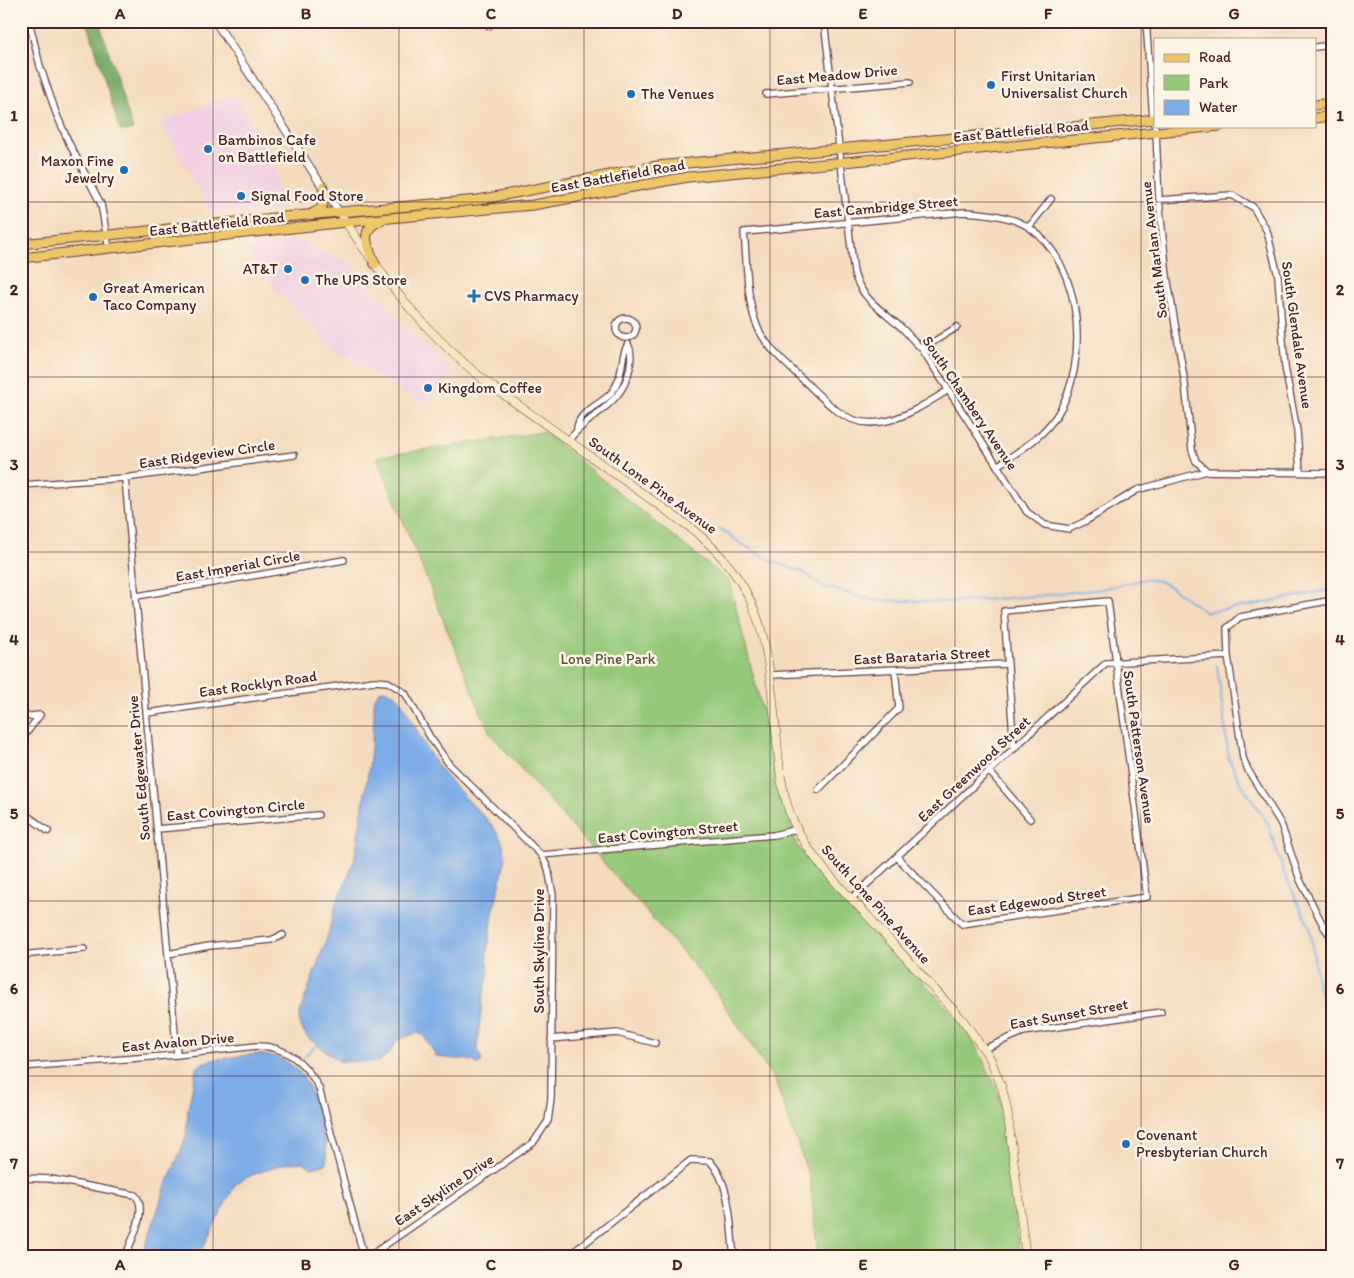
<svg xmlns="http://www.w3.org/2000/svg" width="1354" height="1278" viewBox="0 0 1354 1278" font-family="Itim,sans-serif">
  <rect width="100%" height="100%" fill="#fcf5e5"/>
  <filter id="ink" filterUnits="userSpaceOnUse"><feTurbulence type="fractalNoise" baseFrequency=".02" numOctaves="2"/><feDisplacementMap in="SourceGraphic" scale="10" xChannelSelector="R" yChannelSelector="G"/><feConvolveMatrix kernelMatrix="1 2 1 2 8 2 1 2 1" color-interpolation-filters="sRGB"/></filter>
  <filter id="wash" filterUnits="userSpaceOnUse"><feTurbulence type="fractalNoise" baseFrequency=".0096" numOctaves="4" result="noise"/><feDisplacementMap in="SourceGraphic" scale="20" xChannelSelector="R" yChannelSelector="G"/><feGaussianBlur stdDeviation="1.12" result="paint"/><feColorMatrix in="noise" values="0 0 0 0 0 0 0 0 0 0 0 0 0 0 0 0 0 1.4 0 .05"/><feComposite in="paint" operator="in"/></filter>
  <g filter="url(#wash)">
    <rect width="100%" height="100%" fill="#f4dbbe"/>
    <!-- built -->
    <path fill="#f1d0e3" d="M235 95 275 168 282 209 212 215 161 122Z
      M300 241 351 264 407 330 453 372 423 405 332 347 261 273 245 247Z"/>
    <!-- green -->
    <path fill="#95c879" stroke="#707452" d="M543 432 729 581 797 846 957 1018 977 1047 999 1094 1020 1257H818L810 1179 775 1081 711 985 489 732 377 457Z"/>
    <!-- forest -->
    <path fill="#78ac69" stroke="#61664a" d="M87 21H99L133 130 120 131Z"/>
    <!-- water -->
    <path fill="#7dace7" stroke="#646689" d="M385 690 394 693 401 700 426 748 445 776 493 826 502 841 506 857 493 914 487 955 489 972 482 1001 477 1048 482 1061 478 1064C466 1056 449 1061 436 1056L423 1035 417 1033 397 1040 390 1053 378 1062 339 1061 307 1037 300 1025 299 1017 302 1006 328 935 335 907 354 862 369 767 374 719V699L379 691Z
      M256 1054C302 1057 311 1085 321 1125 324 1138 328 1151 326 1164L312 1168 303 1162 287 1163 252 1175 236 1183 198 1257H142L165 1188 186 1138 188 1109 196 1069 202 1063 212 1060Z"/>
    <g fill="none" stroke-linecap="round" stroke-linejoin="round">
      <!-- stream -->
      <path stroke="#7dace7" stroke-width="2" d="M719 528 740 543 772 561 803 572 822 586 872 600 953 602 1037 596 1102 589 1145 579 1159 581 1171 587 1205 612 1260 604 1332 589
        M1217 665 1229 759 1239 780 1268 824 1285 875 1310 928 1318 988 1323 997 1333 1002
        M305 1056 317 1045"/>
    </g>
  </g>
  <g filter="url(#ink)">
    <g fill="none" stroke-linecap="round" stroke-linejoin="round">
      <!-- minor casing -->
      <g stroke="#643b41" stroke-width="8">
        <path id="minor" d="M29 21 40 66 56 113 69 143 101 204 109 249
          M824 21 854 273C862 300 883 311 903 329 909 335 915 343 922 349L1027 512 1045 525 1069 529 1086 521 1137 490 1207 471 1333 473
          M1146 21 1153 119 1156 132 1159 200 1167 276 1185 384 1192 450 1196 461 1207 471
          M489 26 493 21
          M1315 47 1333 45
          M766 94 910 82
          M1159 200 1232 195 1253 207 1267 231 1278 276 1285 367 1297 431 1300 471
          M1029 227 1051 199
          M616 328a10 10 0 1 1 20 0a10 10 0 1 1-20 0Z
          M922 349 957 327
          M947 391C914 411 873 440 836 410 823 400 811 387 799 376 784 362 763 344 756 323 746 296 747 261 744 232L964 212C984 213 1013 216 1030 228 1083 265 1090 364 1057 415 1042 438 1019 451 997 466
          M568 441C589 413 623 406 630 367 631 359 632 352 628 344 619 358 625 375 612 392 602 405 578 410 577 429
          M125 478 177 1055
          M21 485 125 478 294 455
          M137 596 344 560
          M1228 656 1243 758 1248 770 1281 824 1300 880 1324 927 1333 939
          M770 675 1007 664
          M147 713 374 681 388 682 405 693 430 737 449 764 541 855 548 868 553 895 551 1099 548 1121 533 1143 368 1257
          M21 717 40 715
          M21 740 40 715
          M989 771 1030 819
          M818 790 899 708 895 670
          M21 811 48 831
          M157 829 318 815
          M541 855 774 835 797 829
          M897 857 962 924 1147 897 1108 601 1004 611 1014 749
          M851 899 1106 663 1228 656 1227 628 1240 617 1333 600
          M168 954 209 946 271 940 283 935
          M21 955 84 949
          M551 1039 617 1033 655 1043
          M984 1049 1023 1032 1161 1012
          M21 1067 177 1055 256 1046C285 1045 306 1063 319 1088L364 1257
          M21 1170 22 1178
          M21 1178 51 1179 135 1195C149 1209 131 1241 125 1257
          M567 1257 691 1160 710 1161C732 1185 730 1226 734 1257"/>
      </g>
      <!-- tertiary casing -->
      <g stroke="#643b41" stroke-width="9">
        <path id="tertiary" d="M215 21 339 212"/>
      </g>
      <!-- secondary casing -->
      <g stroke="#643b41" stroke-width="9">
        <path id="secondary" d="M343 218C388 285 428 337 493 387L691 528C768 590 767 649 777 740 779 768 782 795 793 821 809 857 838 885 865 913 897 948 929 984 962 1019L990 1058 1002 1088 1007 1109 1026 1257"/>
      </g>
      <!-- primary casing -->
      <g stroke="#643b41" stroke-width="11">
        <path id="primary" d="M1315 105 1333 103
          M1315 118 1333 116
          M313 213C326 209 324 200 323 187
          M21 244 283 217 478 200 657 166 1155 119
          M21 258 346 222 533 205 688 177 1220 126
          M375 264C368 248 358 229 380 221"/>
      </g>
      <!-- minor -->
      <use href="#minor" stroke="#fff" stroke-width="5.5"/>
      <!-- tertiary -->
      <use href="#tertiary" stroke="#fff" stroke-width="7"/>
      <!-- secondary -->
      <use href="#secondary" stroke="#f7e8c3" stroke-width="8"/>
      <!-- primary -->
      <use href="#primary" stroke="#ecc669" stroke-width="9"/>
    </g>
  </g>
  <!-- grid -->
  <path fill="none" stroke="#4a1f2b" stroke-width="1" stroke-opacity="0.55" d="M213 21V1257M399 21V1257M584 21V1257M770 21V1257M955 21V1257M1141 21V1257M21 202H1333M21 377H1333M21 552H1333M21 726H1333M21 901H1333M21 1076H1333"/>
  <!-- markers -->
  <g fill="#1f6fb2" stroke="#fcf5e5" stroke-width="2">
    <circle cx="991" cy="85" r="5"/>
    <circle cx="631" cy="94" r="5"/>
    <circle cx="208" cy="149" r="5"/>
    <circle cx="124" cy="170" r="5"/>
    <circle cx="241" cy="196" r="5"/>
    <circle cx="288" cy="269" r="5"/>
    <circle cx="305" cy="280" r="5"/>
    <path d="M471.5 288.5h5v5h5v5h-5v5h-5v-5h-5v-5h5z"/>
    <circle cx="93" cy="297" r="5"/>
    <circle cx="428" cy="388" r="5"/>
    <circle cx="1126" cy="1144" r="5"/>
  </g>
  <g text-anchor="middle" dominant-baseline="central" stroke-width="5" stroke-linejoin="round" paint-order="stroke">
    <!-- street labels -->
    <g font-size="15" fill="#4a1f2b" stroke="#fcf5e5">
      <text transform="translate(837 75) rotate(-5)">East Meadow Drive</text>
      <text transform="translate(1021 131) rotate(-5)">East Battlefield Road</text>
      <text transform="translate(618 176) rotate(-10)">East Battlefield Road</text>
      <text transform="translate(886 207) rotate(-5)">East Cambridge Street</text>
      <text transform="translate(217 224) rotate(-6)">East Battlefield Road</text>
      <text transform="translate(1154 250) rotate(-97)">South Marlan Avenue</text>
      <text transform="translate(1297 335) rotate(82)">South Glendale Avenue</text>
      <text transform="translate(970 403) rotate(56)">South Chambery Avenue</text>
      <text transform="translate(207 454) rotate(-8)">East Ridgeview Circle</text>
      <text transform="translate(653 485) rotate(36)">South Lone Pine Avenue</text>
      <text transform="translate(238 566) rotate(-10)">East Imperial Circle</text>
      <text transform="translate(922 656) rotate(-3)">East Barataria Street</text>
      <text transform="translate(258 684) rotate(-8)">East Rocklyn Road</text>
      <text transform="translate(1139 747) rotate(82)">South Patterson Avenue</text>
      <text transform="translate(139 768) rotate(-95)">South Edgewater Drive</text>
      <text transform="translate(974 769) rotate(-43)">East Greenwood Street</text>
      <text transform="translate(236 810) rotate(-5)">East Covington Circle</text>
      <text transform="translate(668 832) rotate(-5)">East Covington Street</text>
      <text transform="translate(1037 901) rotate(-8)">East Edgewood Street</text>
      <text transform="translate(876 904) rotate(48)">South Lone Pine Avenue</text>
      <text transform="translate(539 951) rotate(-90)">South Skyline Drive</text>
      <text transform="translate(1069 1014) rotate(-10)">East Sunset Street</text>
      <text transform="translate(178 1042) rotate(-5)">East Avalon Drive</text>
      <text transform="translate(444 1190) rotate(-34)">East Skyline Drive</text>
    </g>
    <!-- poi labels -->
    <g font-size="15" fill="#4a1f2b" stroke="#fcf5e5" text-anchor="start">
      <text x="1001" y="76">First Unitarian<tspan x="1001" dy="17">Universalist Church</tspan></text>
      <text x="641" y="94">The Venues</text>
      <text x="218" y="140">Bambinos Cafe<tspan x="218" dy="17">on Battlefield</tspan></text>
      <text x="114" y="161" text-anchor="end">Maxon Fine<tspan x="114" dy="17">Jewelry</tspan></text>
      <text x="251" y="196">Signal Food Store</text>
      <text x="278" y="269" text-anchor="end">AT&amp;T</text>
      <text x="315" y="280">The UPS Store</text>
      <text x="103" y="288">Great American<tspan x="103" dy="17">Taco Company</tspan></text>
      <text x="484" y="296">CVS Pharmacy</text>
      <text x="438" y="388">Kingdom Coffee</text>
      <text x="1136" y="1135">Covenant<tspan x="1136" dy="17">Presbyterian Church</tspan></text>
    </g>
    <!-- park labels -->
    <g font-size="15" fill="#605242" stroke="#fcf5e5">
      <text x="608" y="659">Lone Pine Park</text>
    </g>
  </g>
  <!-- margin -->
  <rect width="1354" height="1278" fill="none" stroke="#fcf5e5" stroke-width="55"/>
  <!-- legend -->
  <rect x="1154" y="38" width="162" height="90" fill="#fcf5e5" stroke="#b59f9b"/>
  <rect x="1164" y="54" width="25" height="8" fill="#ecc669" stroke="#b59f9b"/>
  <text x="1199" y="62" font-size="15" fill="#4a1f2b">Road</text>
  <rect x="1164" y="75" width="25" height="15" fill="#95c879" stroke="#b59f9b"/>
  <text x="1199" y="88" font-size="15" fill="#4a1f2b">Park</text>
  <rect x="1164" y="100" width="25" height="15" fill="#7dace7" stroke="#b59f9b"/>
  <text x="1199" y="112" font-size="15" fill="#4a1f2b">Water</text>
  <rect x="28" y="28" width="1298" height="1222" fill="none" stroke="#4a1f2b" stroke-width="2"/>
  <g font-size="16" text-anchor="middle" font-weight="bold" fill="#4a1f2b">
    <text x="120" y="19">A</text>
    <text x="306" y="19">B</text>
    <text x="491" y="19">C</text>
    <text x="677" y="19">D</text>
    <text x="863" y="19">E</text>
    <text x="1048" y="19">F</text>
    <text x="1234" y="19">G</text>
    <text x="14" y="121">1</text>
    <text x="1340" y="121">1</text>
    <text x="14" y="295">2</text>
    <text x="1340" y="295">2</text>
    <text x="14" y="470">3</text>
    <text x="1340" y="470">3</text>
    <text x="14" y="645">4</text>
    <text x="1340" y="645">4</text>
    <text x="14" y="819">5</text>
    <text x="1340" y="819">5</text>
    <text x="14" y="994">6</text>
    <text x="1340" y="994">6</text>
    <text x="14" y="1169">7</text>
    <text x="1340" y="1169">7</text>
    <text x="120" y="1270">A</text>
    <text x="306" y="1270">B</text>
    <text x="491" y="1270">C</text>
    <text x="677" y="1270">D</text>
    <text x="863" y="1270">E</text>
    <text x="1048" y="1270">F</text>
    <text x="1234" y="1270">G</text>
  </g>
</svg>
